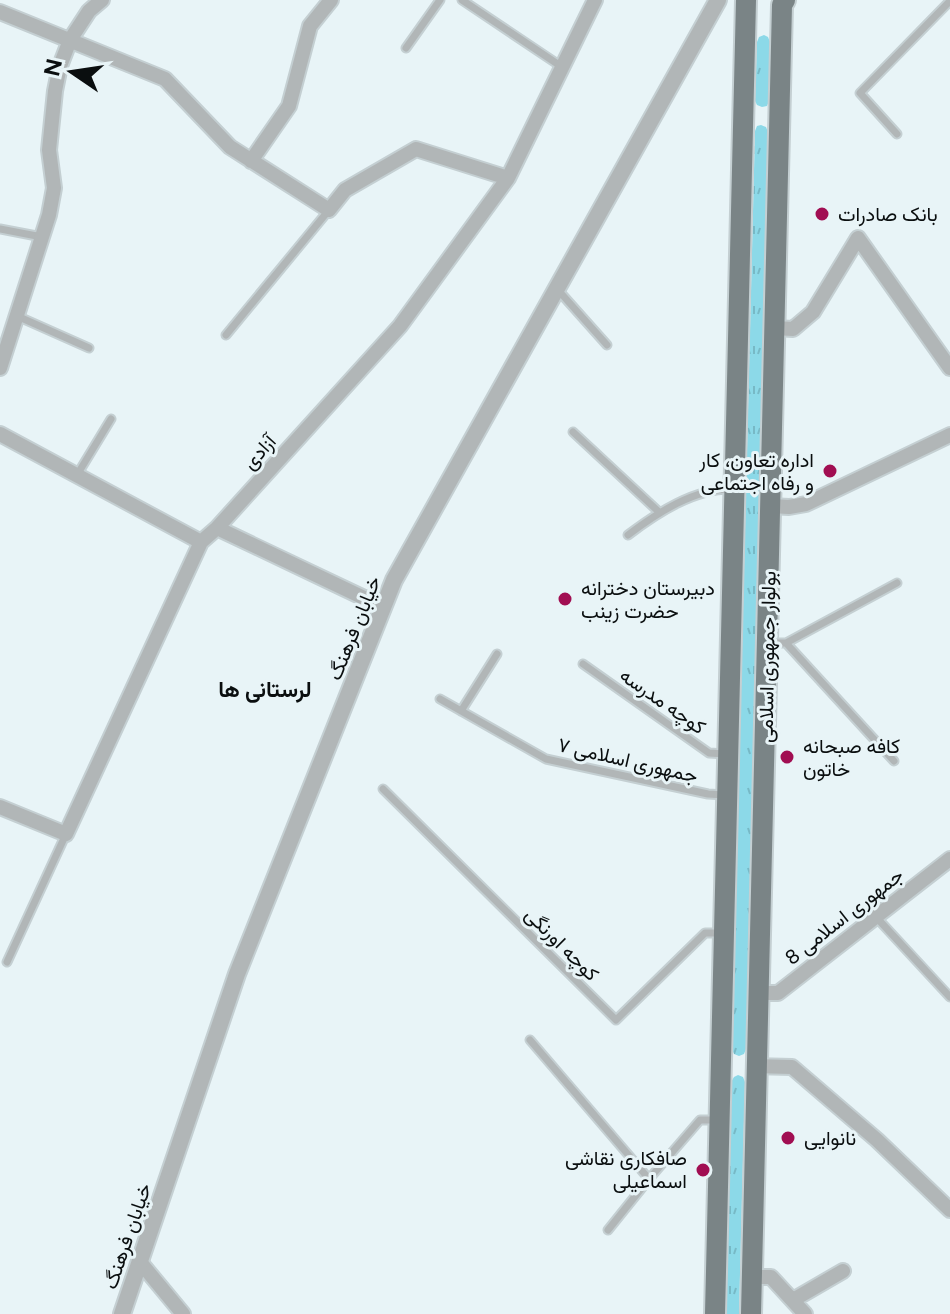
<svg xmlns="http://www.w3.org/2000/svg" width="950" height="1314" viewBox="0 0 950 1314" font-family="Figtree,Vazirmatn,sans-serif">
  <defs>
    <pattern id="grass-tufts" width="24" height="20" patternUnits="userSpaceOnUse" patternTransform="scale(2)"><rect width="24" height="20" fill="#8cd9e8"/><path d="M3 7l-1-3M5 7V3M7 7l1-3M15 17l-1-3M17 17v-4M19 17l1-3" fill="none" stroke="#77b9c6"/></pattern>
  </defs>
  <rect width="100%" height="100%" fill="#e8f4f7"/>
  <!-- grass -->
  <path fill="url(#grass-tufts)" d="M764 35 768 37 770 42 769 101 767 106 762 107 757 105 755 101 757 42 759 37Z
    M761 125 766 127 768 132 746 1049 744 1054 739 1056 734 1054 732 1049 755 131 757 126Z
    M738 1075 743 1077 745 1082 739 1314H726L731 1082 734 1077Z"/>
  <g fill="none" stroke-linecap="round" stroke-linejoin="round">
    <!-- service casing -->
    <g stroke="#c4cfd2" stroke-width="11">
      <path id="service" d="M462 0 562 67
        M406 48 440 0
        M897 134 860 93 950 1
        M0 229 42 237
        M558 290 607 345
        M17 316 89 348
        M226 335 329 210
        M573 432 659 512
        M77 475 111 419
        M628 535C657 513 695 488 732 489
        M769 643H786L897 583
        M786 643 894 761
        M583 664 709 753 726 754
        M440 699 546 759 708 794 725 795
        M461 711 497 654
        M383 789 616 1020 705 933H721
        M876 917 950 997
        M7 962 66 834
        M530 1040 649 1179
        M608 1230 649 1179 700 1120H717"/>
    </g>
    <!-- minor casing -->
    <g stroke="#c4cfd2" stroke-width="18">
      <path id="minor" d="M0 12 165 79 230 147 329 210 345 190 416 149 508 178
        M251 161 289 106 310 26 331 0
        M775 328 793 329 813 312 858 238 950 368
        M0 368 49 215 54 188 49 150 55 91 60 66 70 40 89 11 102 0
        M0 434 201 542
        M770 506 789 507 806 504 950 435
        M217 528 383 607
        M0 807 66 834 201 542 217 528 400 326 508 178 595 0
        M759 993H778L950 859
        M757 1066 792 1067 877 1140 950 1210
        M140 1262 183 1314
        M752 1277H771L805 1314
        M793 1300 843 1271"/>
    </g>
    <!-- tertiary casing -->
    <g stroke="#c4cfd2" stroke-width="20">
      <path id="tertiary" d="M122 1314 237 974 394 580 718 0"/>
    </g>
    <!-- primary casing -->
    <g stroke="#c4cfd2" stroke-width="24">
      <path id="primary" d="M715 1314 746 0
        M751 1314 782 5 785 0"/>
    </g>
    <!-- service -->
    <use href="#service" stroke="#b1b6b7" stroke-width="7"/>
    <!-- minor -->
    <use href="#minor" stroke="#b1b6b7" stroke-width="14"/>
    <!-- tertiary -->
    <use href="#tertiary" stroke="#b1b6b7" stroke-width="16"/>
    <!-- primary -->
    <use href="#primary" stroke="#7a8486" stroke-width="20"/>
  </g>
  <!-- markers -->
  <g fill="#a10e52" stroke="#e8f4f7" stroke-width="3">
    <circle cx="822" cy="214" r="8"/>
    <circle cx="830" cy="471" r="8"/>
    <circle cx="565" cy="599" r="8"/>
    <circle cx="787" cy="757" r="8"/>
    <circle cx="788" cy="1138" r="8"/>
    <circle cx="703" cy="1170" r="8"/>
  </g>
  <g text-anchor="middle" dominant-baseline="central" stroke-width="6" stroke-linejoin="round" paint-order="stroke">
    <!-- poi labels -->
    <g font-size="20" fill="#0a0e0f" stroke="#e8f4f7" text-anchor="start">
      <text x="838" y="214">بانک صادرات</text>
      <text x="814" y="460" text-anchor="end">اداره تعاون، کار<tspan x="814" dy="23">و رفاه اجتماعی</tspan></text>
      <text x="581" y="588">دبیرستان دخترانه<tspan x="581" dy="23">حضرت زینب</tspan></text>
      <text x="803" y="746">کافه صبحانه<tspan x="803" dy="23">خاتون</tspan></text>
      <text x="804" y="1138">نانوایی</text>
      <text x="687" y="1158" text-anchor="end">صافکاری نقاشی<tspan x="687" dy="23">اسماعیلی</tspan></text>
    </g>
    <!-- street labels -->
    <g font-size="20" fill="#0a0e0f" stroke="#e8f4f7">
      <text transform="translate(259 452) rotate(-48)">آزادی</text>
      <text transform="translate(354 628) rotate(-68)">خیابان فرهنگ</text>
      <text transform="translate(767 657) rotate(-89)">بولوار جمهوری اسلامی</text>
      <text transform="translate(663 701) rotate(35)">کوچه مدرسه</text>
      <text transform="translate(628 760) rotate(13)">جمهوری اسلامی ۷</text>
      <text transform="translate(844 916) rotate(-38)">جمهوری اسلامی 8</text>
      <text transform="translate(562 944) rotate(45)">کوچه اورنگی</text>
      <text transform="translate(127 1236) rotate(-71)">خیابان فرهنگ</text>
    </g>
    <!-- neighbourhood labels -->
    <g font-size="22" font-weight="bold" fill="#0a0e0f" stroke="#e8f4f7">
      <text x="265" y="689">لرستانی ها</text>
    </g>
  </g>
  <!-- north arrow -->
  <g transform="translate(72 72) rotate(283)" stroke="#e8f4f7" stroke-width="6" paint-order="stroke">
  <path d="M0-6L14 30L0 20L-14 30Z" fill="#0a0e0f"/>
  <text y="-12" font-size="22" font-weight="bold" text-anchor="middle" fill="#0a0e0f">N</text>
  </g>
</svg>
